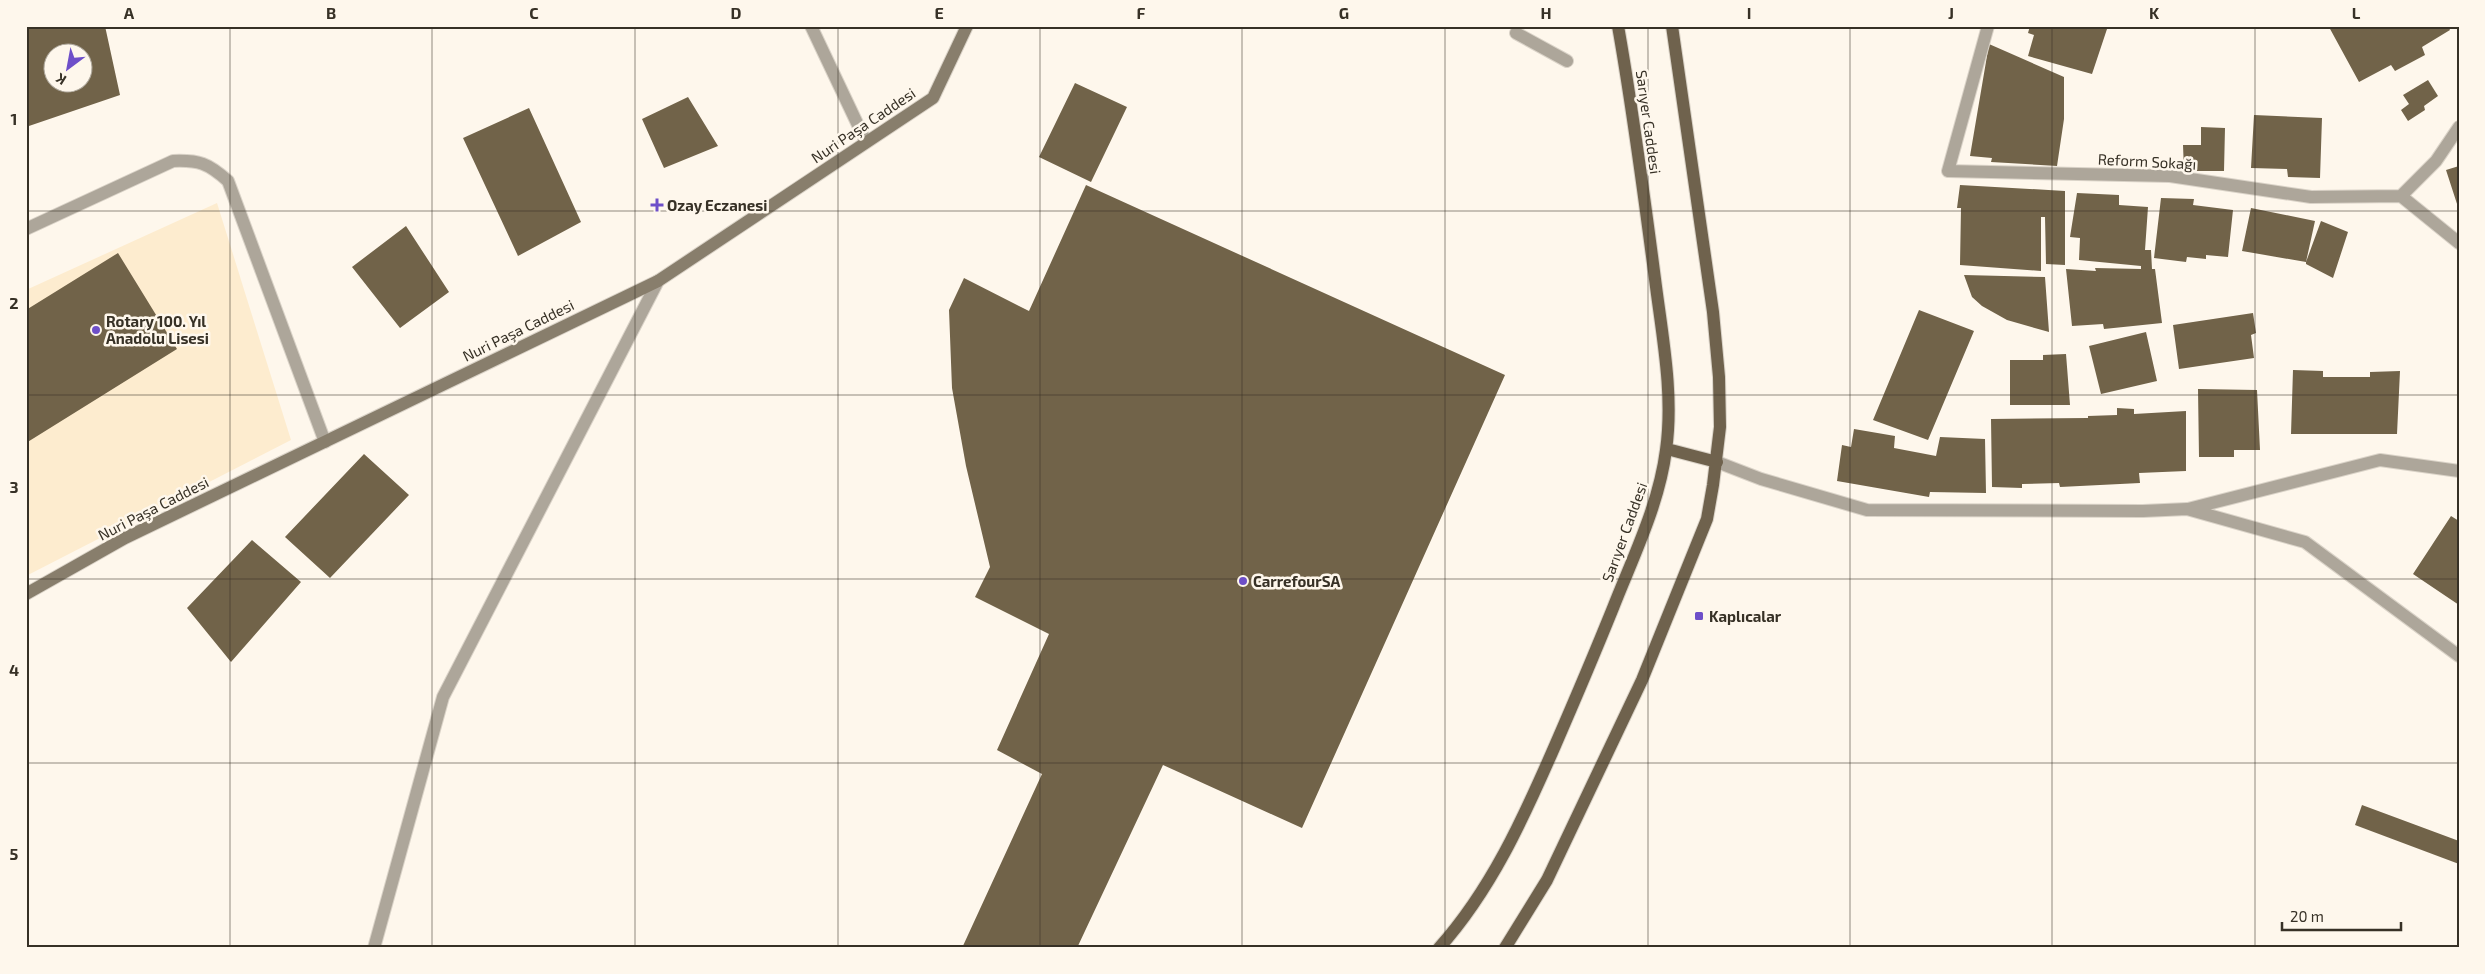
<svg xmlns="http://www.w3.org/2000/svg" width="2485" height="974" viewBox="0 0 2485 974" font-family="'Exo 2',sans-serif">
  <rect width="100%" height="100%" fill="#fef7ec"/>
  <!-- built -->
  <path fill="#fdeccf" d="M217 203 291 440 26 576V290Z"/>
  <!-- building -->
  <path fill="#716349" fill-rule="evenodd" d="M105 26 120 95 26 127V27ZM52 52H82V82H52Z
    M2030 26H2108L2092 74 2028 56 2034 35 2028 33Z
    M2331 26H2448L2450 30 2422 47 2425 55 2395 71 2391 65 2359 82 2329 27Z
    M1989 44 2064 77V119L2057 166 1991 162 1992 158 1970 156Z
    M2428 80 2438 96 2424 106 2425 110 2408 121 2401 110 2409 104 2403 95Z
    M1075 83 1127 107 1091 182 1039 157Z
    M688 97 718 146 664 168 642 119Z
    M529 108 581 222 518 256 463 138Z
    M2254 115 2322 118 2320 178 2288 177 2287 169 2251 168Z
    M2201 127 2225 128 2224 171H2184L2183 145H2201Z
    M2459 166V206L2458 207 2446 170Z
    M1086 185 1505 375 1302 828 1163 765 1077 948H962L1042 774 997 750 1049 634 975 597 990 567 966 466 952 388 949 310 964 278 1029 311Z
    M1960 185 2065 191V265L2046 264 2045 217H2041V199V271L1960 265 1961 208H1957Z
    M2077 193 2119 195V205L2148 207 2145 250H2151L2152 269H2155L2162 323 2104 329 2103 324 2072 326 2066 269 2096 271 2095 268 2141 269V266L2079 260 2080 238 2070 237Z
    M2161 198 2194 199 2193 205 2233 210 2228 257 2206 255V259L2187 257 2186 262 2154 258Z
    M2251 208 2315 221 2306 262 2321 221 2348 232 2333 278 2306 264V262L2242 251Z
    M406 226 449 292 400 328 352 267Z
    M118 253 177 349 26 443V310Z
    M1964 275 2045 277 2049 332 2007 320 1982 306 1972 297Z
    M1919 310 1974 331 1928 440 1873 420Z
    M2253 313 2256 333 2251 335 2254 358 2179 369 2173 325Z
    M2146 332 2157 381 2101 394 2089 346Z
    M2066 354 2070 405H2010V360H2043V355Z
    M2293 370 2323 371V377H2370V372L2400 371 2397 434H2291Z
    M2198 389 2257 390 2260 450H2234V457H2199Z
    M2117 408 2134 409V414L2186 411V471L2139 473 2140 483 2060 487 2059 483 2022 484V488L1992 487 1991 419 2088 418V416L2117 415Z
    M1854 429 1895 436 1894 448 1936 456 1940 437 1985 439 1986 493 1930 492 1929 497 1837 481 1842 445 1851 447Z
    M364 454 409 495 330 578 285 537Z
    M2451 516 2459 521V605L2413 574Z
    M252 540 301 582 231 662 187 608Z
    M2362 805 2459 841V864L2355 825Z"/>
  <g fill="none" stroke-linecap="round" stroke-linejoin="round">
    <!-- lane casing -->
    <g stroke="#dad3c8" stroke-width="14">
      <path id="lane" d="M1516 33 1567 61"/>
    </g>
    <!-- street casing -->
    <g stroke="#dad3c8" stroke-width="14">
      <path id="street" d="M811 26 866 142
        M1988 26 1948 171 2170 176 2311 197 2401 196 2436 161 2459 127
        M2401 196 2459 243
        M26 229 173 161C199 160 208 163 228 181L325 442
        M1717 462 1761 479 1867 510 2143 511 2187 509 2305 542 2459 656
        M2188 509 2380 460 2459 471
        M374 948 443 697 658 281"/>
    </g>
    <!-- secondary casing -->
    <g stroke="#dad3c8" stroke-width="14">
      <path id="secondary" d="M26 594 125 538 658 281 933 98 967 26"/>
    </g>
    <!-- primary casing -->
    <g stroke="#dad3c8" stroke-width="14">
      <path id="primary" d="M1667 449 1717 462
        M1439 948C1491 890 1523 819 1554 748 1574 702 1594 655 1613 608 1633 557 1659 505 1666 450 1674 394 1662 335 1655 279 1644 195 1633 110 1618 26
        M1505 948 1547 880 1642 680 1707 519 1713 485 1720 427 1719 377 1713 312 1672 26"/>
    </g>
    <!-- lane -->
    <use href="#lane" stroke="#ada69a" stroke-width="12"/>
    <!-- street -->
    <use href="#street" stroke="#ada69a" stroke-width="12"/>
    <!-- secondary -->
    <use href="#secondary" stroke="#887e6c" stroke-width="12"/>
    <!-- primary -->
    <use href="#primary" stroke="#6f624d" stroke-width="12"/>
  </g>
  <!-- grid -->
  <path fill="none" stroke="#373126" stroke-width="1" stroke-opacity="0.55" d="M230 26V948M432 26V948M635 26V948M838 26V948M1040 26V948M1242 26V948M1445 26V948M1648 26V948M1850 26V948M2052 26V948M2255 26V948M26 211H2459M26 395H2459M26 579H2459M26 763H2459"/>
  <!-- markers -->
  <g fill="#6e4fc9" stroke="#fef7ec" stroke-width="2">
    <path d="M654.5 197.5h5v5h5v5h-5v5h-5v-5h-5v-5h5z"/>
    <circle cx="96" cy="330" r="5"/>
    <circle cx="1243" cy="581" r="5"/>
    <rect x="1694" y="611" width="10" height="10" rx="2.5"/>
  </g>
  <g text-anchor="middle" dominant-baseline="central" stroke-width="5" stroke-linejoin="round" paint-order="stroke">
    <!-- street labels -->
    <g font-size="15" fill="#373126" stroke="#fef7ec">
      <text transform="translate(1649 122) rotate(82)">Sarıyer Caddesi</text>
      <text transform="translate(863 125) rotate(-34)">Nuri Paşa Caddesi</text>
      <text transform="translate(2147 161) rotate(3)">Reform Sokağı</text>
      <text transform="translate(518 330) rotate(-26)">Nuri Paşa Caddesi</text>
      <text transform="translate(153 508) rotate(-27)">Nuri Paşa Caddesi</text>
      <text transform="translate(1624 532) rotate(-70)">Sarıyer Caddesi</text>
    </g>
    <!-- poi labels -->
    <g font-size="15" font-weight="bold" fill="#373126" stroke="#fef7ec" text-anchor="start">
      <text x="667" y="205">Ozay Eczanesi</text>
      <text x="106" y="321">Rotary 100. Yıl<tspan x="106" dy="17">Anadolu Lisesi</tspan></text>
      <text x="1253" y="581">CarrefourSA</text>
      <text x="1709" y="616">Kaplıcalar</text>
    </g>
  </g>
  <!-- border -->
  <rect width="2485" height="974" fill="none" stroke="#fef7ec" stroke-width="55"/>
  <!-- north arrow -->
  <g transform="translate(68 68) rotate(212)"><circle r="24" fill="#fef7ec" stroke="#aea89d"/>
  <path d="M0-4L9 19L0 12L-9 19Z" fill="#6e4fc9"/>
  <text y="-8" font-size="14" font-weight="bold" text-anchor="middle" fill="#373126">K</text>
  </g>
  <!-- scale -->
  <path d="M2282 922v8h119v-8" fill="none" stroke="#373126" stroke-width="2.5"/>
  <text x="2290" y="922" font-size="15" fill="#373126" stroke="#fef7ec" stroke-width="4" paint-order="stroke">20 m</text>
  <rect x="28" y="28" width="2430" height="918" fill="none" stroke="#373126" stroke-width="2"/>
  <g font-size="16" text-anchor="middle" font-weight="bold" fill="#373126">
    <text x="129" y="19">A</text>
    <text x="331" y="19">B</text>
    <text x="534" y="19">C</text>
    <text x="736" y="19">D</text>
    <text x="939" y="19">E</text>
    <text x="1141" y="19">F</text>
    <text x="1344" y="19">G</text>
    <text x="1546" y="19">H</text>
    <text x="1749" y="19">I</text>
    <text x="1951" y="19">J</text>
    <text x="2154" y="19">K</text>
    <text x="2356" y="19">L</text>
    <text x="14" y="125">1</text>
    <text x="14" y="309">2</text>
    <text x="14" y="493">3</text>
    <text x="14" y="676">4</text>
    <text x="14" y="860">5</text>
  </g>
</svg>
